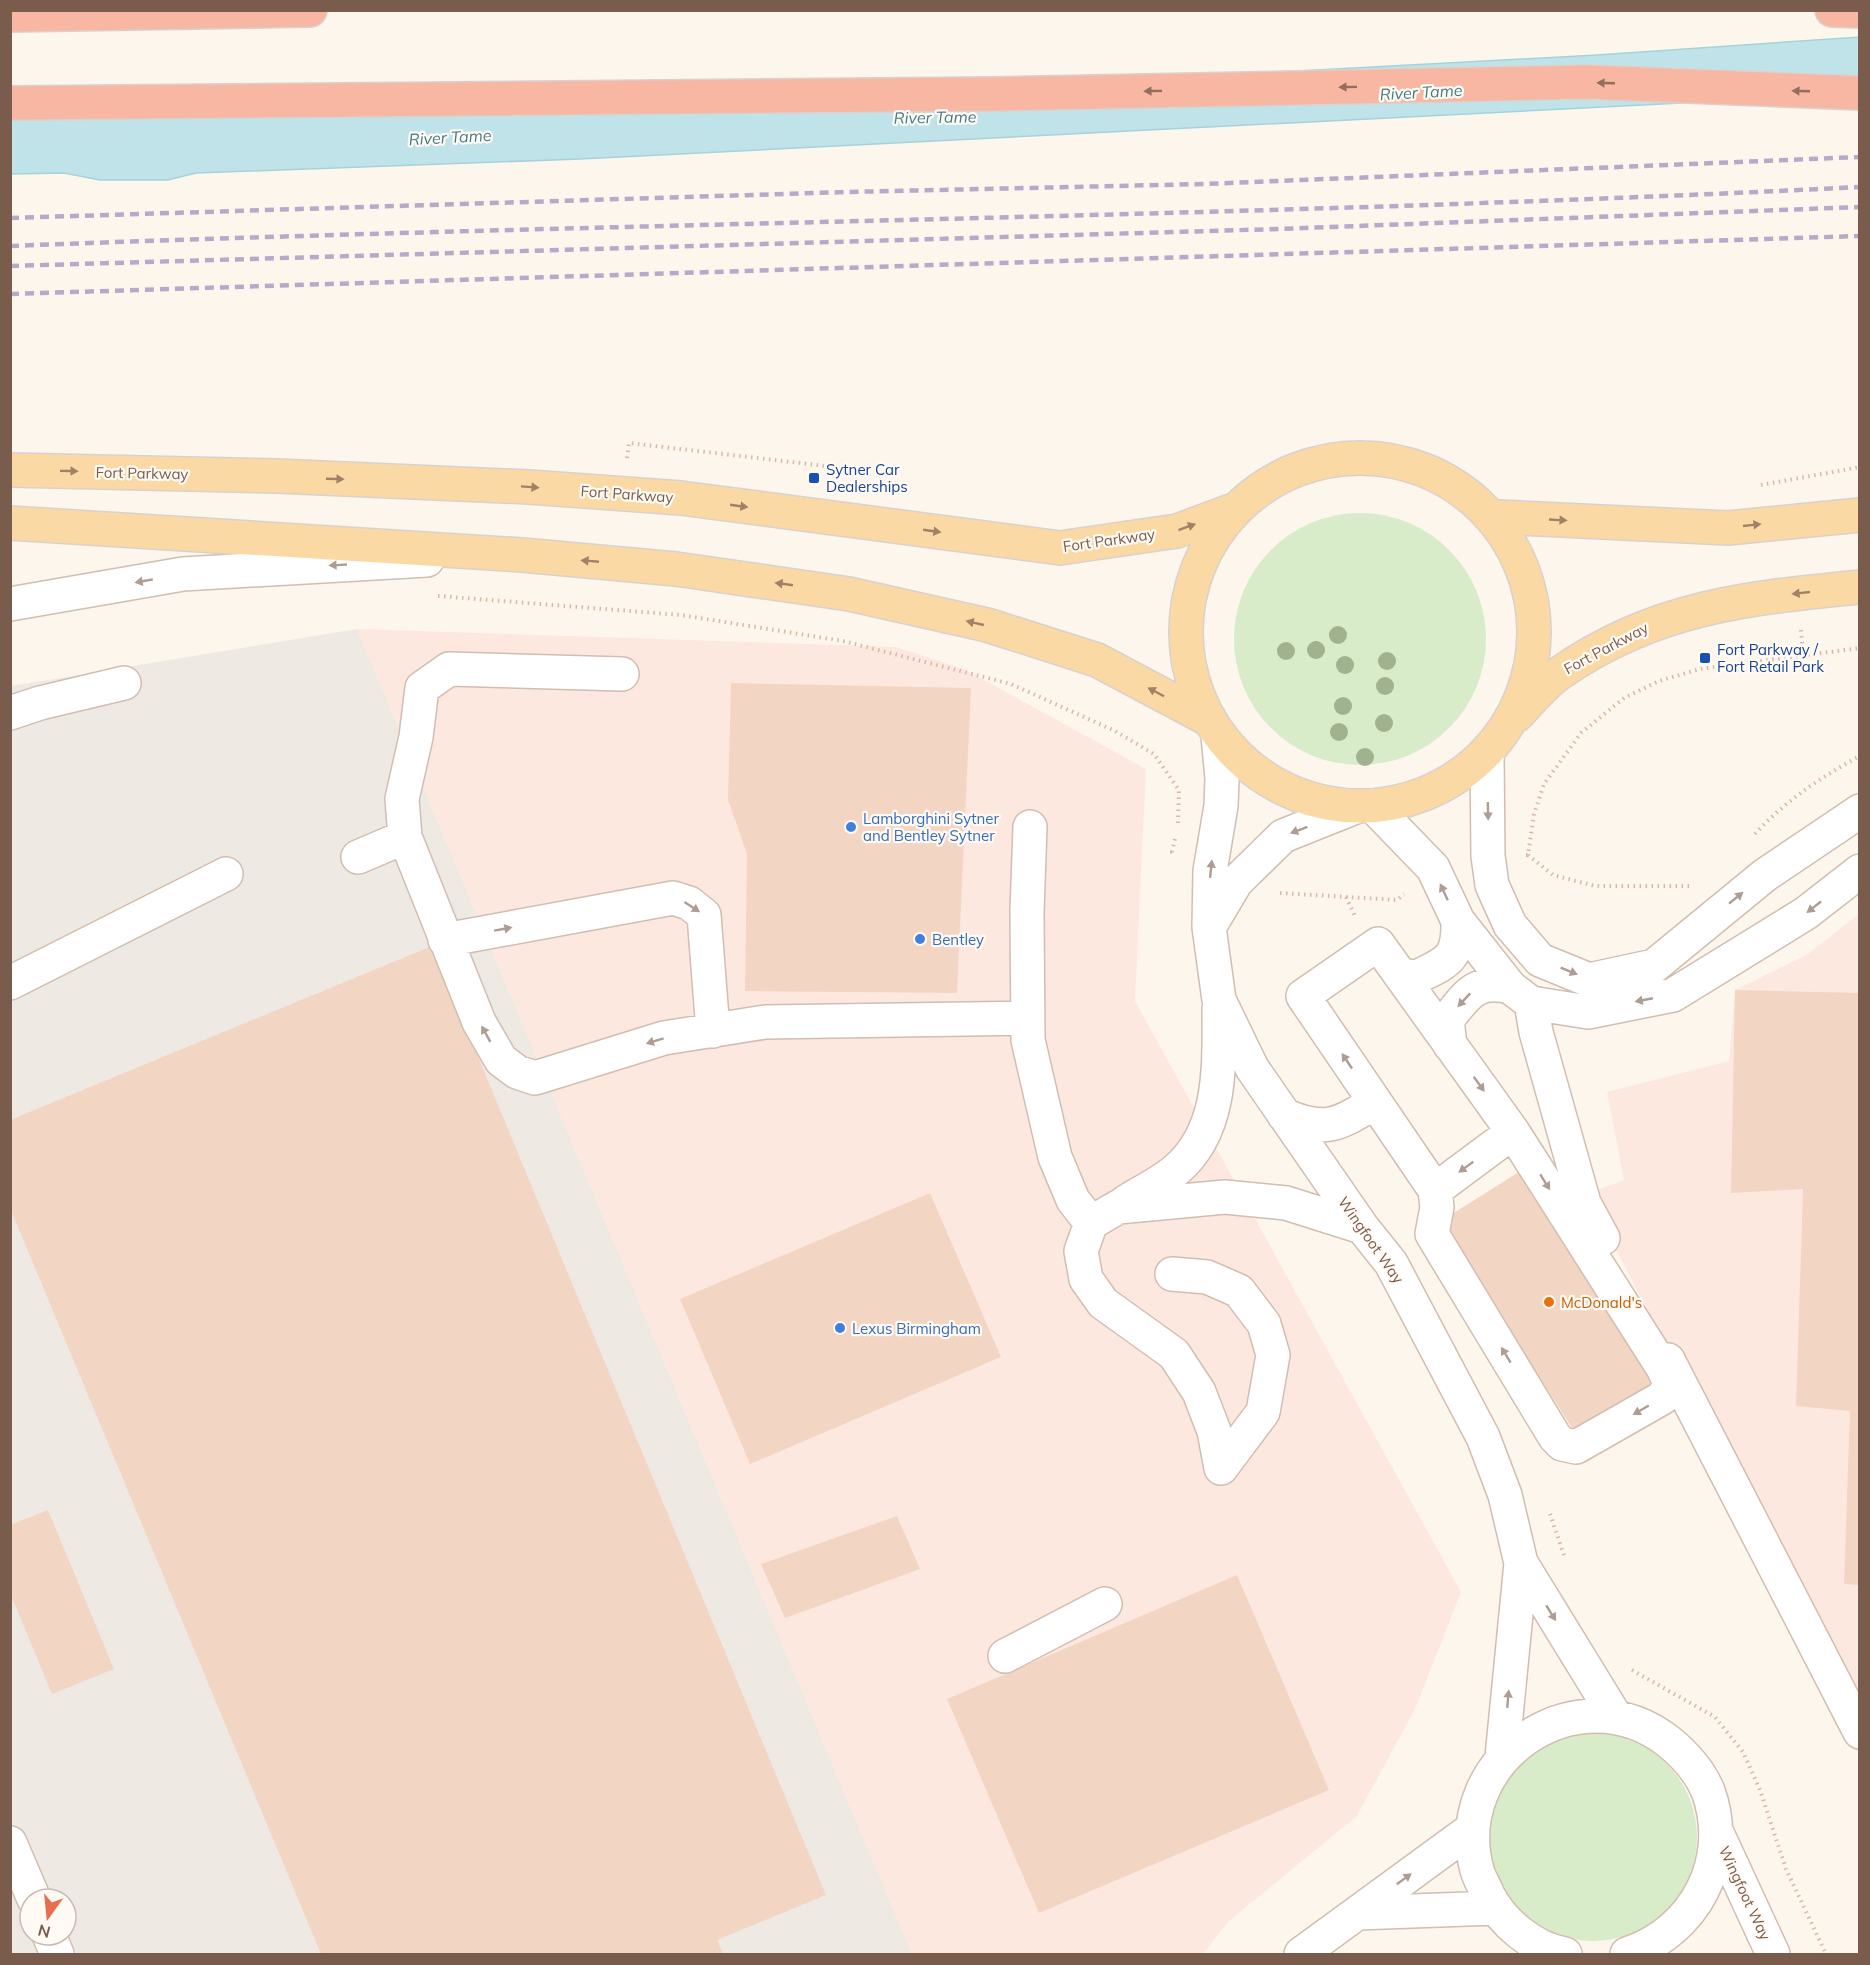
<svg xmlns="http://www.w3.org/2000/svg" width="1870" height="1965" viewBox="0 0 1870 1965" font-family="Mulish,sans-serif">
  <rect width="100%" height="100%" fill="#fdf6ec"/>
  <!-- commercial -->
  <path fill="#fde8e0" d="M357 629 896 647 966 670 1146 769 1135 1001 1461 1592 1416 1707 1357 1816 1229 1921 1203 1954H912Z
    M1859 914V1717L1587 1194 1624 1180 1607 1092 1729 1061 1735 990 1808 954Z"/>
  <!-- industrial -->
  <path fill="#efe9e4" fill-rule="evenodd" d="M357 629 912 1954H11V686ZM30 1899H66V1935H30Z"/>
  <!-- green -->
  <path fill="#d8ecc9" d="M1234 639a126 126 0 1 1 252 0a126 126 0 1 1-252 0Z
    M1489 1837a104 104 0 1 1 208 0a104 104 0 1 1-208 0Z"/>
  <!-- water -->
  <path fill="#bfe3e8" stroke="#a5d3da" stroke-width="1.5" d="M1860 37 1859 94 580 159 196 173 168 180H100L64 173 11 174 10 120 573 110 1597 55Z"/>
  <!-- building -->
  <path fill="#f3d5c3" d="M731 683 971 688 957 993 745 991 747 854 728 800Z
    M432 946 826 1895 717 1940 723 1954H321L10 1208V1120Z
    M1735 990 1860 993V1585L1844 1584 1850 1411 1796 1406 1803 1189 1731 1193Z
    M1522 1170 1659 1384 1575 1433 1441 1221Z
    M930 1193 1001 1357 750 1464 680 1299Z
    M48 1510 114 1669 52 1694 10 1593V1525Z
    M897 1516 920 1569 785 1618 761 1564Z
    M1237 1575 1329 1790 1039 1913 947 1699Z"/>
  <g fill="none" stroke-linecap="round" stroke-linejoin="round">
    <!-- minor casing -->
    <g stroke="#d1beb0" stroke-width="36">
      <path id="minor" d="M10 604 183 574 427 560
        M622 674 449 669 422 688 416 737 402 799 405 837 479 1022 501 1060 517 1072 535 1078 664 1038 765 1022 1027 1018
        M10 713 40 703 124 683
        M1218 736 1222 778 1221 806 1210 871 1209 927 1219 1000 1252 1068 1362 1227 1391 1263 1483 1437 1505 1495 1521 1563 1502 1757
        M1487 753 1488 856 1492 885 1510 925 1540 960 1589 980 1654 966 1765 875 1860 811
        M1373 806 1433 868 1458 921 1510 987 1531 1003 1588 1012 1673 995 1806 913 1860 871
        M1030 827 1027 911 1028 1040 1055 1157 1073 1200 1091 1223
        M358 857 405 837
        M1211 924 1236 882 1283 836 1353 808
        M445 940 673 898 689 903 704 915 713 1031
        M1400 974 1415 978C1447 962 1459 960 1458 921
        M10 983 226 874
        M1531 1003 1536 1032 1584 1203 1603 1238
        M1450 1045 1447 1020C1466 996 1476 978 1510 987
        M1284 1115C1325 1133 1338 1125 1375 1102
        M1435 1190 1437 1207 1432 1234 1555 1437 1562 1444 1576 1447 1662 1398 1671 1385 1663 1368 1513 1132 1378 944 1303 996 1435 1190 1513 1132
        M1124 1203C1141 1192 1161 1183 1176 1170 1223 1130 1219 1065 1219 1009
        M1172 1274 1207 1277 1239 1291 1264 1324 1273 1355 1263 1412 1221 1468
        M1668 1360 1860 1732
        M1221 1468 1214 1431 1199 1392 1174 1354 1103 1303 1086 1279 1081 1251 1091 1223 1118 1207 1225 1197 1286 1203 1362 1227
        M1521 1563 1615 1716
        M1005 1656 1105 1604
        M1717 1833 1773 1954
        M10 1843 34 1899
        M1357 1913 1495 1908
        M49 1935 57 1954
        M1301 1954 1472 1829
        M1565 1954C1533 1949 1502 1922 1488 1895 1485 1887 1479 1878 1477 1870 1447 1759 1578 1670 1669 1742 1685 1755 1700 1772 1708 1791 1733 1860 1695 1932 1627 1954"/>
    </g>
    <!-- major casing -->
    <g stroke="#dad1cd" stroke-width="36">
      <path id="major" d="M1186 632a174 174 0 1 1 348 0a174 174 0 1 1-348 0Z
        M10 470 277 476 529 487 681 498 1060 548 1177 531 1236 509
        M1499 517 1728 528 1860 515
        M10 523 522 555 676 569 849 594 987 625 1097 660 1208 719
        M1517 715C1530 701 1544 684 1560 673 1654 607 1748 598 1860 587"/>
    </g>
    <!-- highway casing -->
    <g stroke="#dad1cd" stroke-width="36">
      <path id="highway" d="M1832 10 1860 11
        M10 15 310 10
        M10 103 994 94 1588 82 1860 93"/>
    </g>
    <!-- path -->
    <path stroke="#d9b8a5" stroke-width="4" stroke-dasharray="1.5 4.5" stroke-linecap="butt" d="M627 458 629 443 860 470
      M1761 485 1860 467
      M438 596 681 615 843 641 1011 684 1115 731 1154 754 1179 790 1178 823
      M1801 630 1803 654
      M1755 834C1785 801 1821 777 1860 756
      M1175 839 1172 852 1175 853
      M1526 855H1528L1534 814 1544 784 1581 733 1624 698 1659 681 1700 669 1860 648
      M1528 855 1553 875 1595 886H1691
      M1280 893 1397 900 1404 894
      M1346 897 1355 916
      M1550 1514 1565 1558
      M1632 1670 1715 1717 1743 1752 1760 1790 1786 1869 1826 1954"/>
    <!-- minor -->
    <use href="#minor" stroke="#fff" stroke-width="33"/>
    <!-- major -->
    <use href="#major" stroke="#fbd9a5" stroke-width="33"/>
    <!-- highway -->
    <use href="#highway" stroke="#f7b7a3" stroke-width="33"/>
    <!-- rail -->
    <path stroke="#b9a8c9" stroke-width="4.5" stroke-dasharray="9 6" stroke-linecap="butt" d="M10 218 847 192 1205 184 1860 157
      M10 246C627 222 1244 218 1860 187
      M10 266 1278 229 1860 207
      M10 294 1860 236"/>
  </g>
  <!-- trees -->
  <g fill="#a0b28e">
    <circle cx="1338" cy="635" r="9"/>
    <circle cx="1316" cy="650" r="9"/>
    <circle cx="1286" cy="651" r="9"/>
    <circle cx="1387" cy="661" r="9"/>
    <circle cx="1345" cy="665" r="9"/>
    <circle cx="1385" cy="686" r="9"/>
    <circle cx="1343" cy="706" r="9"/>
    <circle cx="1384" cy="723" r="9"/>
    <circle cx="1339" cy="732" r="9"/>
    <circle cx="1365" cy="757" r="9"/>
  </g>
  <!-- one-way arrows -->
  <defs><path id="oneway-solid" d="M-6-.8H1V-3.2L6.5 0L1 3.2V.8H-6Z" transform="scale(1.5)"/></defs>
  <g fill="#936e5e">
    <use href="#oneway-solid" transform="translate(1606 83) rotate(-178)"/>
    <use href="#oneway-solid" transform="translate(1348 87) rotate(179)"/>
    <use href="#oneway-solid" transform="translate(1153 91) rotate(179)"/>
    <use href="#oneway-solid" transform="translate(1801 91) rotate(-178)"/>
  </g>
  <g fill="#a18267">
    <use href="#oneway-solid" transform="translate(69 471) rotate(1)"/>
    <use href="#oneway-solid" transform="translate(335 479) rotate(2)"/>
    <use href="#oneway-solid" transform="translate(530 487) rotate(4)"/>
    <use href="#oneway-solid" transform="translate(739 506) rotate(8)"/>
    <use href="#oneway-solid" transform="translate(1558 520) rotate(3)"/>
    <use href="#oneway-solid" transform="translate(1752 525) rotate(-6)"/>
    <use href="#oneway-solid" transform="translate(1187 527) rotate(-20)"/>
    <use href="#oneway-solid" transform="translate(932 531) rotate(8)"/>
    <use href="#oneway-solid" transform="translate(590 561) rotate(-175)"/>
    <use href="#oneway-solid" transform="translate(784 584) rotate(-172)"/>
    <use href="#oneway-solid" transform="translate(1801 593) rotate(174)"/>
    <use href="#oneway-solid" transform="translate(975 623) rotate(-167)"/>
    <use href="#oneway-solid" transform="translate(1156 692) rotate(-152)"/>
  </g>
  <g fill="#af9d94">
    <use href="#oneway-solid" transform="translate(338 565) rotate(177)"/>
    <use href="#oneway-solid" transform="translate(144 581) rotate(170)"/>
    <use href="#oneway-solid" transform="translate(1488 811) rotate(89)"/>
    <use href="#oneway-solid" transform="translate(1299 830) rotate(159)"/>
    <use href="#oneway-solid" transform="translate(1211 869) rotate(-84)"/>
    <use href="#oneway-solid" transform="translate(1444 892) rotate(-115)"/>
    <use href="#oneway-solid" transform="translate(1736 898) rotate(-39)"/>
    <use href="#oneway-solid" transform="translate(692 907) rotate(33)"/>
    <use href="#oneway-solid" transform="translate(1814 907) rotate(142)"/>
    <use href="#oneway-solid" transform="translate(503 929) rotate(-10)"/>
    <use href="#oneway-solid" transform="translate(1569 971) rotate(22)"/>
    <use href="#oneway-solid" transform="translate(1464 1000) rotate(133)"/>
    <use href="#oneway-solid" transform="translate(1644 1000) rotate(169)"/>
    <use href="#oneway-solid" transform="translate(486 1034) rotate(-119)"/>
    <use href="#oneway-solid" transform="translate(655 1041) rotate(163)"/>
    <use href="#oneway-solid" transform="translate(1347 1061) rotate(-124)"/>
    <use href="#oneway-solid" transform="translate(1479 1084) rotate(54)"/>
    <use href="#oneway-solid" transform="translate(1466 1167) rotate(144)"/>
    <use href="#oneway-solid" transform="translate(1545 1182) rotate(58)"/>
    <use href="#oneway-solid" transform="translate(1506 1355) rotate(-121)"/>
    <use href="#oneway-solid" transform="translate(1641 1410) rotate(150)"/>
    <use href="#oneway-solid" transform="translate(1551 1613) rotate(58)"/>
    <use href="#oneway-solid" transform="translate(1508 1699) rotate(-85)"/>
    <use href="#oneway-solid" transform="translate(1404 1879) rotate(-36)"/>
  </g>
  <!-- markers -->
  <g fill="#1a4fb4" stroke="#fffaf3" stroke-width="2">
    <rect x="808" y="472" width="12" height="12" rx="3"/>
    <rect x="1699" y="652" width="12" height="12" rx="3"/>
  </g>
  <g fill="#3f7fe0" stroke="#fffaf3" stroke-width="2">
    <circle cx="851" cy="827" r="6"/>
    <circle cx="920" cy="939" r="6"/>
    <circle cx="840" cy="1328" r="6"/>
  </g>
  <circle fill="#e8710a" stroke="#fffaf3" stroke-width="2" cx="1549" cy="1302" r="6"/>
  <g text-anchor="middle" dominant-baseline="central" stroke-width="4.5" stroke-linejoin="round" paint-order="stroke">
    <!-- transit labels -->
    <g font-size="15" fill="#164399" stroke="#fffaf3" text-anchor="start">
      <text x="826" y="469">Sytner Car<tspan x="826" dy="17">Dealerships</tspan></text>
      <text x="1717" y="649">Fort Parkway /<tspan x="1717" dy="17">Fort Retail Park</tspan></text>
    </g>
    <!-- street labels -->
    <g font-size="15" fill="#7a5c4d" stroke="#fffaf3">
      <text transform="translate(142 473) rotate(1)">Fort Parkway</text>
      <text transform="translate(627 494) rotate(4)">Fort Parkway</text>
      <text transform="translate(1109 540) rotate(-8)">Fort Parkway</text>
      <text transform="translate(1606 648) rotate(-28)">Fort Parkway</text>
      <text transform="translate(1371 1240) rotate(55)">Wingfoot Way</text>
      <text transform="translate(1745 1893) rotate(65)">Wingfoot Way</text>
    </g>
    <!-- shop labels -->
    <g font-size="15" fill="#366cbe" stroke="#fffaf3" text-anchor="start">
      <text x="863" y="818">Lamborghini Sytner<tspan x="863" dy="17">and Bentley Sytner</tspan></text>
      <text x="932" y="939">Bentley</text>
      <text x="852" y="1328">Lexus Birmingham</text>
    </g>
    <!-- food labels -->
    <g font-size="15" fill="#c56008" stroke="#fffaf3" text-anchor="start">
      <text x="1561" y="1302">McDonald's</text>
    </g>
    <!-- water labels -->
    <g font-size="16" font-style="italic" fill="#437c86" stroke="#fffaf3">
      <text transform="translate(1421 92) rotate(-3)">River Tame</text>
      <text transform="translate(935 117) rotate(-1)">River Tame</text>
      <text transform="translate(450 137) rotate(-3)">River Tame</text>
    </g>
  </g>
  <!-- border -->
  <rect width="1870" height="1965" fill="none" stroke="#7a5c4d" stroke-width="24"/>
  <!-- north arrow -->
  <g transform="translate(48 1917) rotate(195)"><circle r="28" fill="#fffaf3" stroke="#cabbb1" stroke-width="1.5"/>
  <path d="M0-4.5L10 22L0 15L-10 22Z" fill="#e76f51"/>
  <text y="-9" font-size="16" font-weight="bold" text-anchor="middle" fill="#7a5c4d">N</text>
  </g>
</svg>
